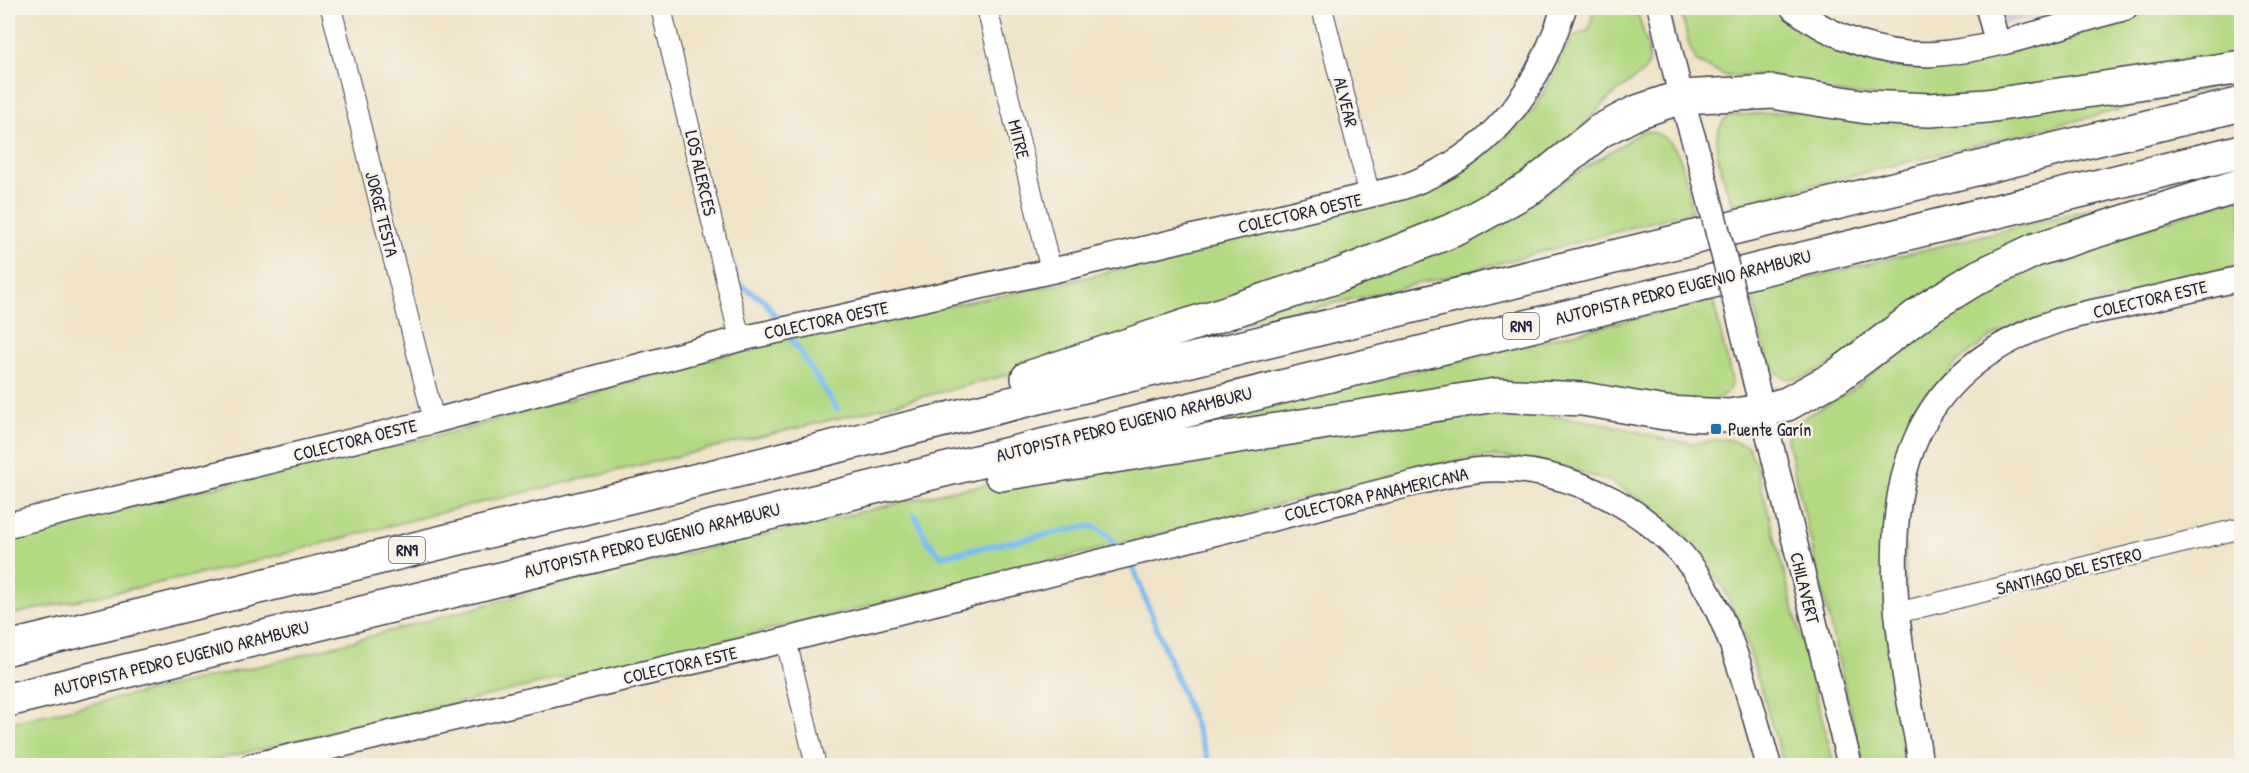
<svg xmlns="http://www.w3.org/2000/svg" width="2249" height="773" viewBox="0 0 2249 773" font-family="'Patrick Hand',sans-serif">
  <rect width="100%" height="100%" fill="#f7f3e8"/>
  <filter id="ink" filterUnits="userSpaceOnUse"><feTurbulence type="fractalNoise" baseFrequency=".0167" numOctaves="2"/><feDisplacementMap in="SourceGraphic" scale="12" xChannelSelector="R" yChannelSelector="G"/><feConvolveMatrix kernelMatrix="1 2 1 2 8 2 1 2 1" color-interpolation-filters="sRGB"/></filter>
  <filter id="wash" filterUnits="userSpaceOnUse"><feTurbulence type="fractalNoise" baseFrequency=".008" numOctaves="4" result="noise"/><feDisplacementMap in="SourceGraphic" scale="24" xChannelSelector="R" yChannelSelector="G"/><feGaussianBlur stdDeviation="1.35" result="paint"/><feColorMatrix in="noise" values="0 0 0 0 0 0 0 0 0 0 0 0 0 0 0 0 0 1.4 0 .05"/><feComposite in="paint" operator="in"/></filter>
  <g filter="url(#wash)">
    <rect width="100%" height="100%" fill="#f0e3c7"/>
    <!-- industrial -->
    <path fill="#cebed2" d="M1999 8H2067L2003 25Z"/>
    <!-- green -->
    <path fill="#b3d982" stroke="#6a7e5e" stroke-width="1.5" d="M1594 8H1636L1648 48 1649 64 1642 73 1607 100 1574 135 1556 161 1437 232 1022 371 860 413 458 508 229 568 8 615V535L457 431 807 332 1061 284 1417 192 1455 175 1494 149 1536 107 1572 37 1589 30Z
      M1680 8H1776L1795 21 1880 60 1929 68 1967 63 2164 8H2241V55L1951 103 1828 92 1770 75 1726 76 1697 62 1690 48Z
      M2241 80 1732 205C1725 179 1703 135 1729 116Z
      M1643 131C1685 133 1684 178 1692 211L1455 275 1157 345 1508 217Z
      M2226 176 2127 212 1805 377C1799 378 1792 380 1786 378 1761 369 1757 315 1752 292Z
      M2241 196V266L2020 324 1991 337 1957 362 1932 393 1902 445 1910 765H1863L1788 444 1787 436 1798 421 1854 389 1921 331 2036 264Z
      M1713 300 1732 381 1728 392 1711 402 1600 395 1166 440 1197 423Z
      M1524 412 1608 424 1667 440 1693 443 1727 439 1748 446 1756 465 1834 765H1784L1746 640 1723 587 1686 537 1650 505 1608 480 1538 461 1493 456 1444 463 899 599 193 765H8V723L272 663 603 573 954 490 1434 418Z"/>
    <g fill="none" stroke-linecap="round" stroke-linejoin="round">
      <!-- stream -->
      <path stroke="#7dbdf2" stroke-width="6" d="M732 265 737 283 765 301 780 324
        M788 334 837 409
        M915 515 926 539 941 556 1088 526C1104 527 1111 539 1119 551
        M1127 561 1134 570 1211 766"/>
    </g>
  </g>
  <g filter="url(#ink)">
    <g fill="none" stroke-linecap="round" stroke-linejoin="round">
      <!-- minor casing -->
      <g stroke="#413f50" stroke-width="22">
        <path id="minor" d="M331 8 434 421
          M661 8 740 339
          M987 8 1051 271
          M1322 8 1370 196
          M1897 613 2242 528
          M786 640 816 766"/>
      </g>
      <!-- tertiary casing -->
      <g stroke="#413f50" stroke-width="27">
        <path id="tertiary" d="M1660 8 1681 97 1698 154
          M1793 8C1830 37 1885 57 1934 54 1994 50 2065 24 2125 8
          M1988 8 1997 42
          M1747 348 1850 766
          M8 525 434 421 740 339 1051 271 1403 187C1491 156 1536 94 1564 8
          M251 766 786 640 1416 483C1437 478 1458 472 1479 470 1570 462 1669 516 1711 597 1738 649 1752 709 1769 766
          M1920 766C1919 741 1912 718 1908 694 1903 667 1900 639 1897 613 1886 473 1913 368 2060 320 2078 314 2098 311 2117 307 2159 297 2200 288 2242 278"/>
      </g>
      <!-- motorway casing -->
      <g stroke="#413f50" stroke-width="36">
        <path id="motorway" d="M1028 378 1338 276 1458 228 1530 188 1600 131 1637 112 1681 97 1773 92 1867 107 1929 110 1987 106 2242 67
          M1001 474 1496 395 1583 399 1665 413 1729 416 1760 411 1787 404 1836 377 1929 307 1978 277 2035 250 2242 185
          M8 648 2242 104
          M8 700 2242 151"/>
      </g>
      <!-- minor -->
      <use href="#minor" stroke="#fff" stroke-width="20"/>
      <!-- tertiary -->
      <use href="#tertiary" stroke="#fff" stroke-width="24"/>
      <!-- motorway -->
      <use href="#motorway" stroke="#fff" stroke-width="33"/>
      <!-- tertiary-bridge casing -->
      <g stroke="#413f50" stroke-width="27" stroke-linecap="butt">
        <path id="tertiary-bridge" d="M1698 154 1747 348"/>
      </g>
      <!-- tertiary-bridge -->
      <use href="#tertiary-bridge" stroke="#fff" stroke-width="24"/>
    </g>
  </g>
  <!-- markers -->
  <rect fill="#1f6fb2" stroke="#f7f3e8" stroke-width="2" x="1710" y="423" width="12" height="12" rx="3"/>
  <g text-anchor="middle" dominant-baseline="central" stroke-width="5" stroke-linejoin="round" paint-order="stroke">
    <!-- shield labels -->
    <g fill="#f7f3e8" stroke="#62616f" stroke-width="1.5">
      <rect x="1503" y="313" width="36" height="26" rx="4.5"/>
      <rect x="389" y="537" width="36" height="26" rx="4.5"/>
    </g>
    <g font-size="16" font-weight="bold" fill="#22223b">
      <text x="1521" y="326">RN9</text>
      <text x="407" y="550">RN9</text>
    </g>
    <!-- street labels -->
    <g font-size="18" fill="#22223b" stroke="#f7f3e8">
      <text transform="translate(1346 102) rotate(76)">ALVEAR</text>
      <text transform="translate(1019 139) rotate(76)">MITRE</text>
      <text transform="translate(701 173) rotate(77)">LOS ALERCES</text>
      <text transform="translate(1300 213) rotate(-13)">COLECTORA OESTE</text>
      <text transform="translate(382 214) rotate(76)">JORGE TESTA</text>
      <text transform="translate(1683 287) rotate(-14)">AUTOPISTA PEDRO EUGENIO ARAMBURU</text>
      <text transform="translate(2150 299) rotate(-13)">COLECTORA ESTE</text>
      <text transform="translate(826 320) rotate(-12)">COLECTORA OESTE</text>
      <text transform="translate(1124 424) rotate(-14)">AUTOPISTA PEDRO EUGENIO ARAMBURU</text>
      <text transform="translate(355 440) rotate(-14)">COLECTORA OESTE</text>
      <text transform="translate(1376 494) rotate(-13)">COLECTORA PANAMERICANA</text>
      <text transform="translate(652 540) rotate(-14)">AUTOPISTA PEDRO EUGENIO ARAMBURU</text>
      <text transform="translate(2069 571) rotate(-14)">SANTIAGO DEL ESTERO</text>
      <text transform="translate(1805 588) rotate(76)">CHILAVERT</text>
      <text transform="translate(181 658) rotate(-14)">AUTOPISTA PEDRO EUGENIO ARAMBURU</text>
      <text transform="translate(680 665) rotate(-13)">COLECTORA ESTE</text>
    </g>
    <!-- poi labels -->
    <g font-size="18" fill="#22223b" stroke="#f7f3e8" text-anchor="start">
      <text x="1728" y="429">Puente Garín</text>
    </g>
  </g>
  <!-- margin -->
  <rect width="2249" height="773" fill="none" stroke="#f7f3e8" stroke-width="30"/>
</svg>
